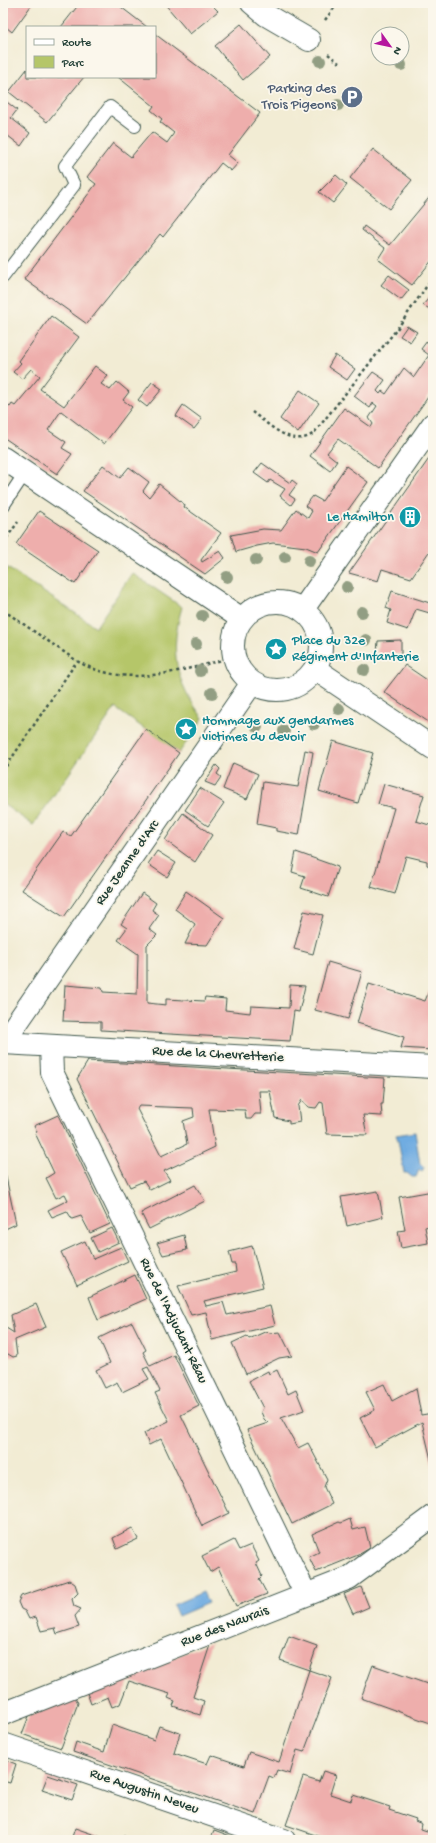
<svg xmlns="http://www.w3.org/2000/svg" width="436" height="1843" viewBox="0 0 436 1843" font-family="'Gochi Hand',sans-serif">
  <rect width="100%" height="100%" fill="#fbf7ec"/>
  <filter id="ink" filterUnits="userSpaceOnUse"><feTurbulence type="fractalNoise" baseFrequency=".025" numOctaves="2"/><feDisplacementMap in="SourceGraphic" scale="8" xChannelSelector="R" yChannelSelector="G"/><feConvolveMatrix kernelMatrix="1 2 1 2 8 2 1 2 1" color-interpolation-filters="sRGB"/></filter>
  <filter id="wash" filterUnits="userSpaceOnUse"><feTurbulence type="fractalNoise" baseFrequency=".012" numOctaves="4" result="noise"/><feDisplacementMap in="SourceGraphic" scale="16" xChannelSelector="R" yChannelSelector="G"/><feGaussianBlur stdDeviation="0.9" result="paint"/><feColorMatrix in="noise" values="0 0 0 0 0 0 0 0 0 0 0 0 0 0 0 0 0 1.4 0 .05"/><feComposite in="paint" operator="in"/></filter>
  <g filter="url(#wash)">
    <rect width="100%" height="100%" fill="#f2ecd4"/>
    <!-- green -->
    <path fill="#b5c669" stroke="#6a824e" d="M3 565 96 627 132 573 182 607C169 651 175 682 203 718L179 753 115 708 33 825 3 804Z"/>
    <!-- water -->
    <path fill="#70ace1" stroke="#48748a" d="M415 1132 420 1164 424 1167 422 1172 419 1170 416 1177H412L407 1173H404L398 1140 396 1135Z
      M203 1592 208 1603 178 1616 173 1605Z"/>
    <g id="blocks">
      <!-- building -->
      <path fill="#eeaeac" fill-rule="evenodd" d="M3 3H33L12 32 6 27 3 31Z
        M80 3H118L117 4 147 27H61Z
        M164 3H210L218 11 190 34Z
        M241 24 270 57 243 80 215 46Z
        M155 34 260 113 228 155 238 163 231 171 221 163 163 237 160 234 87 324 24 279 96 184 87 177 113 143 131 157 152 132 167 143 174 133 160 122 162 119 151 110 154 106 118 77H155Z
        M27 69V77H84L47 122 9 92Z
        M3 99 17 110 11 118 30 133 21 146 3 132Z
        M373 149 412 180 389 209 350 178Z
        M336 175 347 185 333 203 319 192Z
        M433 193V259L412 285 378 259 385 248 362 230 364 226 390 245Z
        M389 275 409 290 401 300 381 285Z
        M433 293V311L423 305Z
        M51 316 79 337 40 389 64 406 95 366 108 376 101 384 110 390 117 382 129 392 123 400 132 407 104 444 61 411 48 430 66 442 62 448 72 454 57 474 3 437V401L10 407 12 404 15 406 40 376 31 369 22 379 13 372 21 363 19 361Z
        M407 326 417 332 410 342 400 336Z
        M427 341 433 345V390L378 468 338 439 327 453 337 461 330 471 310 456 344 408 371 427 373 424 369 418 377 406 373 403 370 408 354 396 373 372 385 380 377 391 380 394 382 391 386 394 404 368 414 377 429 355 421 349Z
        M335 355 355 369 347 380 328 367Z
        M152 382 162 389 147 407 138 400Z
        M300 390 319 403 298 433 280 419Z
        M183 405 202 419 194 429 176 416Z
        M433 453V546L411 578 382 569 378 581 349 573Z
        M262 463 290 483 292 480 297 484 289 495 295 499 291 505 280 496 285 489 270 480 268 483 254 473Z
        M103 465 120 478 129 467 149 482 143 491 149 497 159 484 185 505 184 507 221 533 201 560 202 562 220 551 225 558 205 574 83 491Z
        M346 466 368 482 318 552 306 547 273 543 257 546 236 552 231 535 263 529 281 530 296 509 308 518 312 511 305 506 313 496 322 501Z
        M39 511 98 550 75 584 16 544Z
        M392 591 433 604V614L416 609 408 630 387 623 391 610 386 608Z
        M401 640V654H377L378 641Z
        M405 665 433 684V725L384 692Z
        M146 729 179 753 64 917 22 890 63 832 71 836Z
        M333 741 373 753 358 803 319 791Z
        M305 750 313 752 299 835 276 831V828L257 824 263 782 298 787Z
        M233 763 258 774 247 799 223 789Z
        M216 765 220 769 217 774 221 777 215 786 205 782Z
        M384 784 424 795 416 821 433 826V867L427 865V861L406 856 395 894 371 887 394 808 378 804Z
        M200 788 224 803 208 826 185 810Z
        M183 813 212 835 195 862 165 840Z
        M157 851 176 863 167 877 148 864Z
        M296 852 338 867 328 897 301 888 305 876 292 872Z
        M186 891 224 918 207 945 185 944 195 924 175 909Z
        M142 893 156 903 152 910 159 915 149 929 157 935 147 945V1003L166 1005V999L204 1001 205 997 226 999 225 1010 250 1013 251 1006 289 1008 290 985 305 986 299 1012 294 1011 290 1041 101 1030V1022L63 1021 65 985 102 988 103 992 137 994 138 954 118 940 127 928 121 924Z
        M304 911 323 915 313 954 294 949Z
        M328 962 362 972 348 1019 315 1010Z
        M369 984 425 1001 429 991 433 992V1050L401 1048 404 1037 357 1023Z
        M88 1061 385 1078 383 1104H381L382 1116 363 1115 367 1135 327 1134 323 1103 320 1102 316 1108 308 1107 302 1100 298 1106 300 1122 289 1124V1121L275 1118 270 1091H259L261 1114H255L251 1119H246L245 1110 209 1109 215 1147 164 1171 170 1180 150 1190 144 1181 130 1187 77 1079ZM139 1106 193 1108 194 1117 183 1121 187 1144 161 1156 137 1109Z
        M58 1115 110 1224 90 1233 81 1216 72 1219 67 1211 52 1217 48 1210 68 1200 65 1194 56 1198 46 1178 54 1173 35 1133 37 1132 34 1126Z
        M3 1163 16 1224 3 1230Z
        M195 1185 205 1201 149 1229 141 1213Z
        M378 1191 383 1217 347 1226 341 1197Z
        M433 1191V1229L430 1230 429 1226 425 1227 428 1243 401 1248 398 1231 405 1230 399 1197Z
        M112 1228 119 1242 98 1252 91 1238Z
        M184 1235 187 1250 163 1255 157 1243Z
        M85 1241 93 1259 121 1247 128 1261 77 1285 61 1252Z
        M252 1246 263 1287 204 1301 206 1306 223 1302 227 1315 270 1306 275 1325 212 1340 206 1312 191 1315 178 1286 236 1272 235 1264H232L229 1252Z
        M135 1275 146 1299 98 1320 89 1297Z
        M36 1304 46 1327 15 1340 17 1356 13 1357 3 1351V1326L14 1333 11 1315Z
        M132 1322 146 1350 143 1352 150 1366 174 1355 199 1406 181 1415 229 1513 202 1526 161 1439 149 1445 144 1433 169 1421 155 1393 160 1391 148 1367 143 1369 149 1379 122 1392 117 1382 105 1388 96 1370 110 1363 99 1338Z
        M267 1331 269 1333 280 1332 292 1356 279 1358 246 1374 232 1343 247 1336 249 1339Z
        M277 1370 288 1394 296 1390 304 1410 281 1418 298 1448 308 1443 327 1479 324 1487 332 1504 292 1524 247 1430 268 1423 264 1419 261 1412 263 1408 249 1381 268 1371 269 1374Z
        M384 1384 392 1401 416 1388 421 1415 433 1413V1468L422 1422 375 1447 360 1418 375 1410 366 1392Z
        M350 1519 353 1530 365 1527 370 1548 358 1555 316 1572 309 1557 319 1552 312 1534 339 1522 341 1523Z
        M132 1528 138 1539 117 1549 113 1538Z
        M234 1540 239 1550 251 1545 259 1561 256 1563 262 1576 259 1579 267 1594 236 1606 218 1567 210 1572 202 1556Z
        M69 1580 75 1584 78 1593 72 1599 74 1606 81 1609 75 1616 79 1627 57 1634 55 1628 41 1631 36 1617 29 1619 25 1611 21 1609 18 1602 21 1596Z
        M361 1587 369 1607 353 1614 344 1594Z
        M289 1636 317 1646 309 1670 280 1660Z
        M211 1642 193 1697 204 1701 200 1715 173 1706 175 1701 168 1698 170 1694 129 1681 120 1704 112 1707 108 1697 91 1704 87 1693Z
        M373 1665 433 1686V1724L361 1698Z
        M309 1670 332 1678 304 1752 297 1750 290 1774 277 1770 274 1778 269 1776 255 1814 73 1752 76 1742 104 1752 112 1725 154 1740 159 1726 180 1733 174 1753 207 1764 211 1755 244 1766 249 1752 279 1762Z
        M75 1697 78 1703 61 1748 22 1734 29 1716Z
        M3 1759 16 1764 10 1783 3 1781Z
        M323 1771 336 1775 330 1794 351 1801 353 1795 390 1807 389 1810 416 1819 415 1821 422 1824 421 1829 433 1833V1840H330L286 1825 303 1777 319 1782Z
        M48 1775 78 1785 72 1800 42 1790Z
        M75 1828 107 1839V1840H71Z
        M214 1830 241 1840H210Z
        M124 1836 136 1840H123Z"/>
    </g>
  </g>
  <g filter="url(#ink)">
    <use href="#blocks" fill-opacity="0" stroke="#3f574c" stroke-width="1"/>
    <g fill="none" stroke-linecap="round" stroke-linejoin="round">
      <!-- lane casing -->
      <g stroke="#3f574c" stroke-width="14">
        <path id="lane" d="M3 277 74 185 65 166 110 107 135 126
          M3 506 25 473"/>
      </g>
      <!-- street casing -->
      <g stroke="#3f574c" stroke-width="24">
        <path id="street" d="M252 3 266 15 309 40
          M3 458 242 619
          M233 646a44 44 0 1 1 88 0a44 44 0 1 1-88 0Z
          M303 609 433 424
          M315 669 433 748
          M3 1043 252 683
          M3 1043 433 1067
          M51 1046 52 1072 306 1595
          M3 1714 349 1578 433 1516
          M3 1744 284 1840"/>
      </g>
      <!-- path -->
      <path stroke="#3f574c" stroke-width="2.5" stroke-dasharray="3 3" stroke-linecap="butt" d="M325 20 338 3
        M328 54 339 63
        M252 412C270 425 293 449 314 433L397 329 433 277
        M3 543 18 522
        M3 610 77 661C127 690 182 670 234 657
        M3 771 77 661"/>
      <!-- lane -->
      <use href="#lane" stroke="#fff" stroke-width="12"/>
      <!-- street -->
      <use href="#street" stroke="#fff" stroke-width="22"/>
    </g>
    <!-- trees -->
    <g fill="#929e83">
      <circle cx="320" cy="61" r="6"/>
      <circle cx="401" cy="65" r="6"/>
      <circle cx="338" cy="105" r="6"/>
      <circle cx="285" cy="557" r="6"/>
      <circle cx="256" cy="560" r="6"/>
      <circle cx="309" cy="561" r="6"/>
      <circle cx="227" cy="577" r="6"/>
      <circle cx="347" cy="587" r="6"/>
      <circle cx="362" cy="612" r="6"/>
      <circle cx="202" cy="616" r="6"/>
      <circle cx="366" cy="640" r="6"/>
      <circle cx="196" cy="644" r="6"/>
      <circle cx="364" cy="670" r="6"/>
      <circle cx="200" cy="671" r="6"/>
      <circle cx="212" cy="693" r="6"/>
      <circle cx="339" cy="709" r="6"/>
      <circle cx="314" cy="724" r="6"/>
      <circle cx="257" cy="727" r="6"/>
      <circle cx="284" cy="731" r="6"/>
    </g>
  </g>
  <!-- icons -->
  <defs>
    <g id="parking-disc" transform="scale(1.15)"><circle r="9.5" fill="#5c6f8a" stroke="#fbf7ec"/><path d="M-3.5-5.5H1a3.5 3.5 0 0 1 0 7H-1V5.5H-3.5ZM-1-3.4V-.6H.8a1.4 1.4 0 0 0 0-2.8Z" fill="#fff"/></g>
    <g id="building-disc" transform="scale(1.15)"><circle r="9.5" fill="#0f9aa8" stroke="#fbf7ec"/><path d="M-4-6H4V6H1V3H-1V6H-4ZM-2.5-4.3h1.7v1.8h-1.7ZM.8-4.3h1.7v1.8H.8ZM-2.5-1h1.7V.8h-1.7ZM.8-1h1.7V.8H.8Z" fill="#fff"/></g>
    <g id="sight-disc" transform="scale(1.15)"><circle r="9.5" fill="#0f9aa8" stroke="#fbf7ec"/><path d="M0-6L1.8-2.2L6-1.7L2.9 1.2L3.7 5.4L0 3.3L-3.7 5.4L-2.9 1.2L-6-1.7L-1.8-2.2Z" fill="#fff"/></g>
  </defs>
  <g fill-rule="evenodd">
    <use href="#parking-disc" x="352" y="97"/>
    <use href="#building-disc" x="410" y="517"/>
    <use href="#sight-disc" x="276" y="649"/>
    <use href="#sight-disc" x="186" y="729"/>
  </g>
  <g text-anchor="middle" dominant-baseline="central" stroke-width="3.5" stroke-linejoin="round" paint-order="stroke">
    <!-- service labels -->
    <g font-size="14" fill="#4e5e75" stroke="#fbf7ec" text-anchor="end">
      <text x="336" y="89">Parking des<tspan x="336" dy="16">Trois Pigeons</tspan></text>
    </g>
    <!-- culture labels -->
    <g font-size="14" fill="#0d838f" stroke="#fbf7ec" text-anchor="start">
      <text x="394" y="517" text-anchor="end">Le Hamilton</text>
      <text x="292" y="641">Place du 32e<tspan x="292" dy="16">Régiment d'Infanterie</tspan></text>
      <text x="202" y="721">Hommage aux gendarmes<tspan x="202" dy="16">victimes du devoir</tspan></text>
    </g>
    <!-- street labels -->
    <g font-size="14" fill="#1f3d34" stroke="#fbf7ec">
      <text transform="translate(128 863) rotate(-55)">Rue Jeanne d'Arc</text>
      <text transform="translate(218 1055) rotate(3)">Rue de la Chevretterie</text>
      <text transform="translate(173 1321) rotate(64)">Rue de l'Adjudant Réau</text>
      <text transform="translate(225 1627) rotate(-21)">Rue des Naurais</text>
      <text transform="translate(144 1792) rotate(19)">Rue Augustin Neveu</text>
    </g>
  </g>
  <!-- margin -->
  <rect width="436" height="1843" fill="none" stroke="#fbf7ec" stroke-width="16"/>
  <!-- legend -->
  <rect x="26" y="26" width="130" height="52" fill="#fbf7ec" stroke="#a3ada2"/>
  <rect x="34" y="39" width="20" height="6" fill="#ffffff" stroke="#a3ada2"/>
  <text x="62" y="46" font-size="12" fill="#1f3d34">Route</text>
  <rect x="34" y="56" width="20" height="12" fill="#b5c669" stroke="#a3ada2"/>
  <text x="62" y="66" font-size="12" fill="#1f3d34">Parc</text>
  <!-- north arrow -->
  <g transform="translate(390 46) rotate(123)"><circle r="19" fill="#fbf7ec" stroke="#a3ada2"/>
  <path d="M0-3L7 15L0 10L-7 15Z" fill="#b5179e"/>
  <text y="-6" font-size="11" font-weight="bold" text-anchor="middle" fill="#1f3d34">N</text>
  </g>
</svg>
